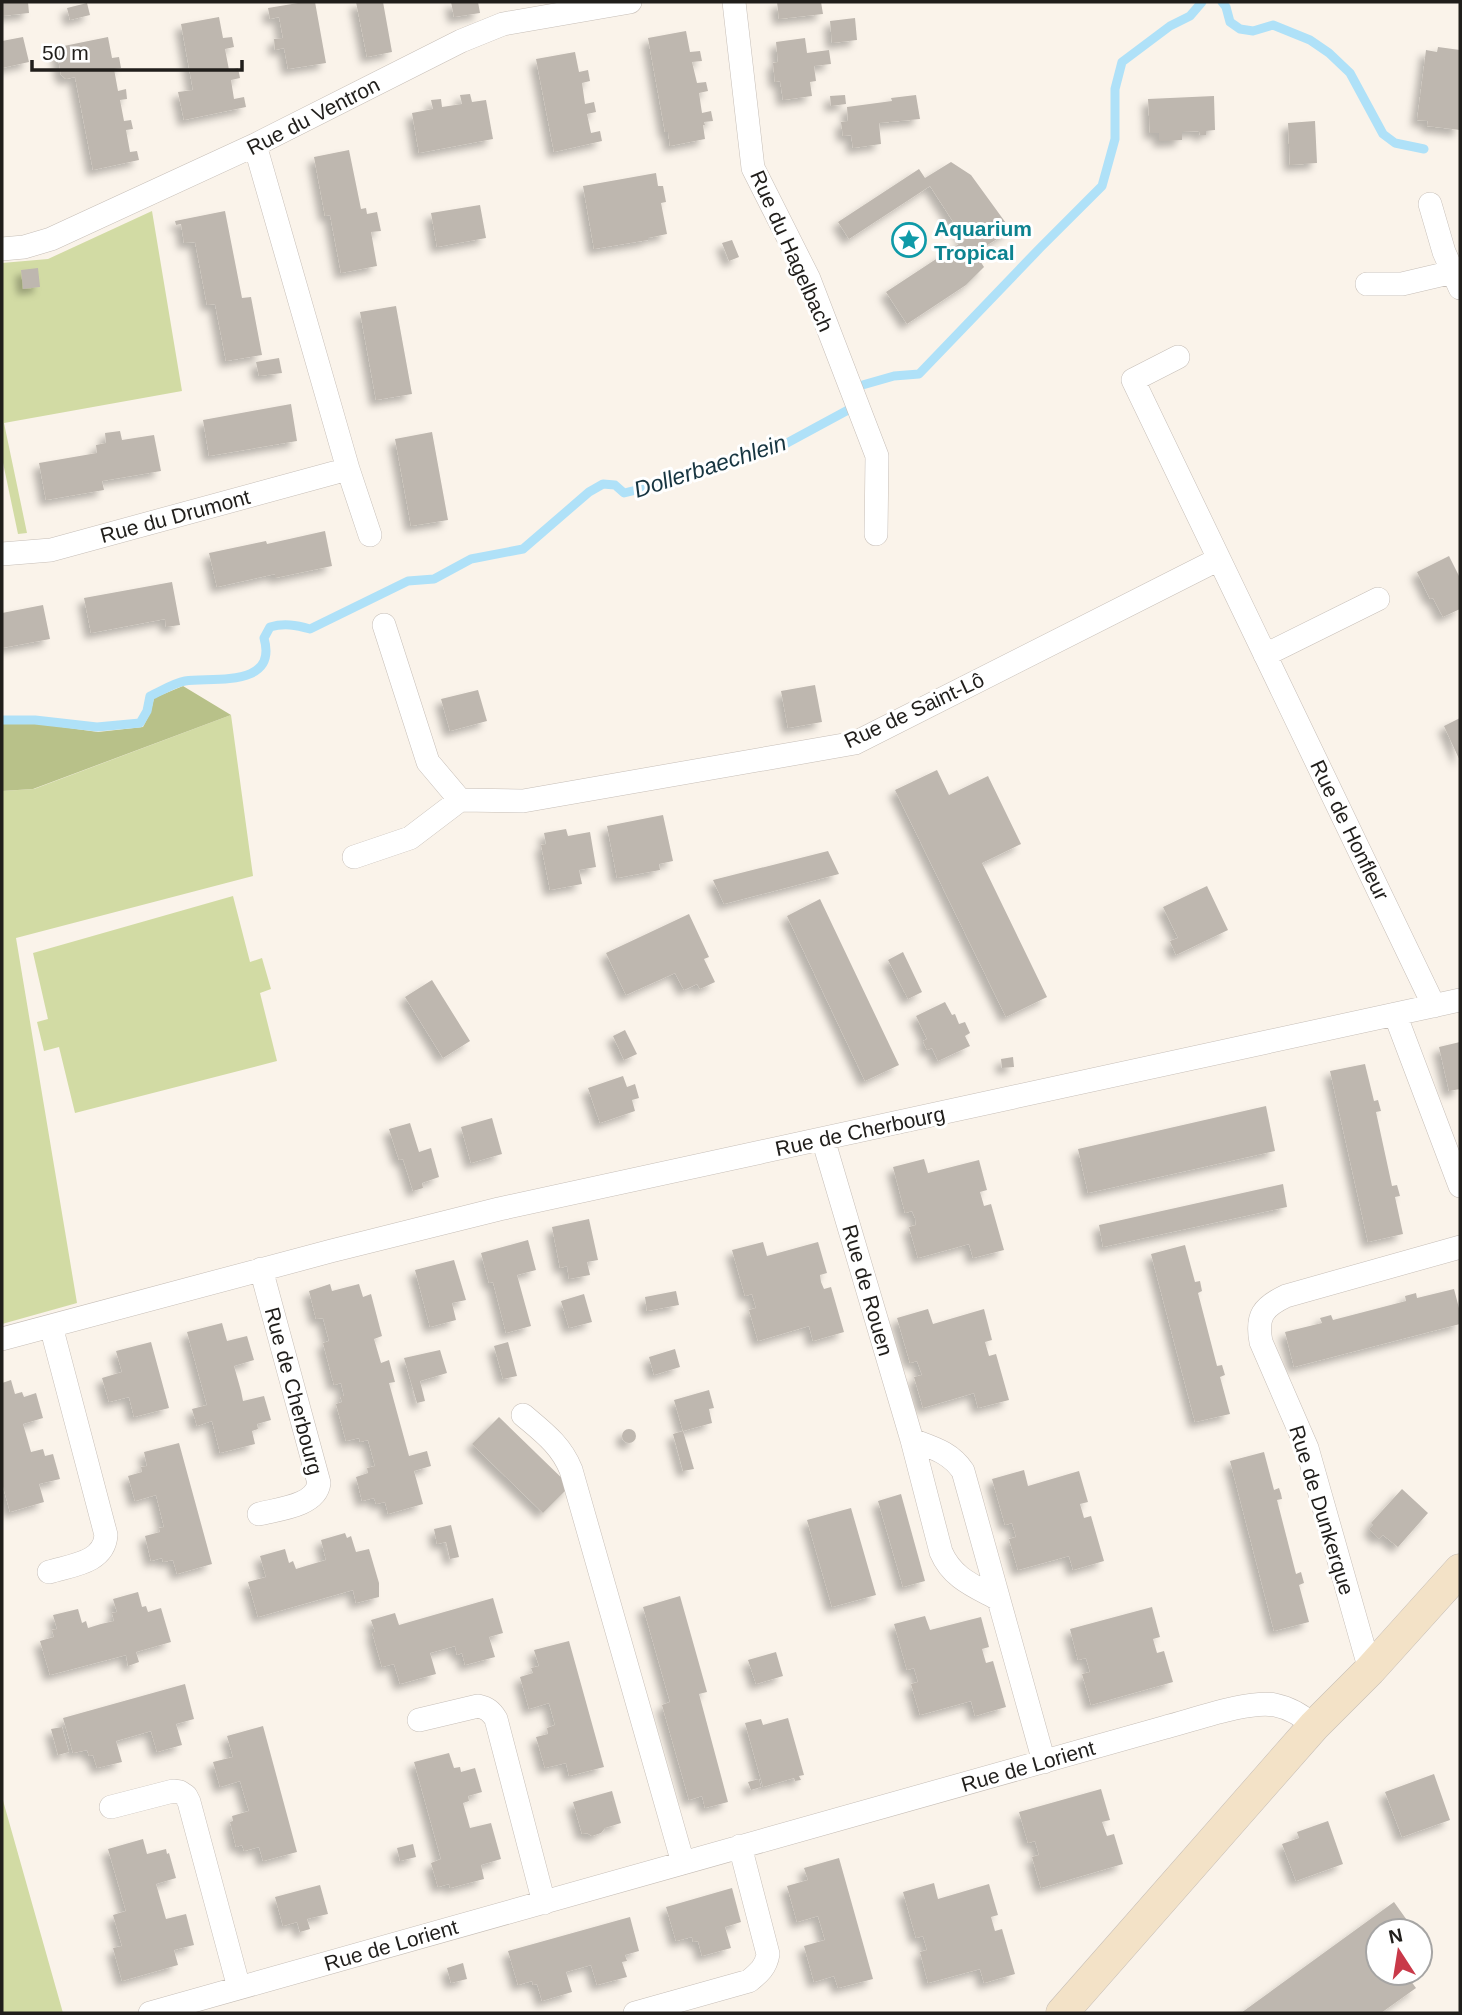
<svg xmlns="http://www.w3.org/2000/svg" width="1462" height="2015" viewBox="0 0 1462 2015" font-family="Arial,sans-serif">
  <defs>
    <filter id="shadow"><feDropShadow dx="-6" dy="6" stdDeviation="3.5" flood-color="#0004"/></filter>
  </defs>
  <rect width="100%" height="100%" fill="#faf3ea"/>
  <!-- green -->
  <path fill="#d2dba4" d="M152 211 182 391 4 423 27 533 18 534 2 458V263L48 259Z
    M231 715 253 876 16 938 77 1303 2 1324V791L34 789Z
    M233 896 250 962 262 958 271 989 260 993 277 1061 75 1113 59 1047 44 1051 37 1022 48 1019 33 953Z
    M2 1797 63 2013H64H2Z"/>
  <!-- forest -->
  <path fill="#b8c189" d="M183 686 231 715 33 789 2 791V724L33 723 98 732 143 727 151 711 154 698Z"/>
  <g fill="none" stroke-linecap="round" stroke-linejoin="round">
    <!-- stream -->
    <path stroke="#afe1f8" stroke-width="9" d="M1222 2 1226 7 1230 22 1240 29 1253 31 1273 25 1310 40 1329 53 1350 73 1383 134 1395 143 1424 149
      M2 720H35L97 727 140 723 147 711 150 696C161 691 174 683 185 681 214 677 278 688 264 638L270 627C284 623 296 625 310 629L408 581 434 579 471 559 523 549 589 492 603 484 615 485 624 493 653 486 787 443 848 410 859 386 894 376 919 374 1040 248 1102 186 1115 139V89L1122 62 1170 26 1190 16 1202 2"/>
  </g>
  <!-- building -->
  <path fill="#beb7af" filter="url(#shadow)" d="M2 2H28L29 13 2 16Z
    M304 2H315L326 63 288 69 284 48 275 50 274 39 283 38 279 17 270 19 268 8Z
    M356 2H383L392 52 367 57Z
    M451 2H478L480 13 454 17Z
    M777 2H821L823 14 779 19Z
    M87 3 90 15 70 20 67 8Z
    M219 17 223 38 232 37 234 47 225 49 229 70 238 68 240 78 231 80 234 99 244 97 246 107 184 120 178 92 193 90 181 24Z
    M855 18 857 40 832 43 830 21Z
    M686 31 690 52 700 51 702 61 692 62 697 83 706 82 708 91 699 93 702 113 711 111 713 121 704 122 705 125H703L705 139 670 146 668 132H665L648 38Z
    M23 37 29 62 2 68V41Z
    M108 37 112 58 119 57 121 68 114 69 118 91 126 89 127 99 120 100 124 121 131 120 133 129 126 130 130 152 137 151 139 160 93 170 75 77 66 79 61 75 57 52 59 47Z
    M805 38 807 53 829 50 831 64 814 66 816 81 810 82 812 96 783 100 780 81 775 82 773 63 778 62 776 42Z
    M1438 47 1460 50V130L1427 126 1428 121 1417 120 1426 50 1437 52Z
    M575 52 579 72 588 70 590 81 582 83 585 104 594 102 596 112 587 114 591 133 600 131 602 141 554 152 536 59Z
    M470 94 472 102 486 100 493 139 419 153 412 113 433 109 431 100 441 99 442 107 462 104 460 95Z
    M845 95 846 104 831 106 830 96Z
    M916 95 920 119 879 123 881 144 853 148 851 135 843 136 841 122 848 121 847 107 892 101 891 98Z
    M1214 96 1215 130 1206 131V135H1200L1199 131 1182 132V140L1169 141H1159V133H1150L1148 99Z
    M1315 121 1317 163 1290 165 1288 123Z
    M349 150 361 209 366 208 367 214 377 212 381 231 371 232 377 266 341 273 330 215 325 216 314 157Z
    M951 162 971 175 1011 230 975 253 984 267 966 285 907 324 886 292 965 240 930 186 849 239 838 222 919 169 925 178Z
    M656 173 658 186H663L666 202 661 203 667 234 648 238V240L594 249 583 186Z
    M480 205 486 238 437 247 431 213Z
    M225 211 242 298 251 297 262 355 226 361 215 304 207 305 195 242 184 243 181 224 176 225 175 221Z
    M732 240 739 257 729 261 722 243Z
    M38 268 40 287 23 289 21 270Z
    M396 306 412 394 376 400 360 312Z
    M279 358 282 373 259 376 256 362Z
    M291 404 297 441 209 456 203 420Z
    M120 431 122 440 154 435 161 471 102 481 104 490 46 500 39 463 97 453 96 445 106 443 105 433Z
    M432 432 448 520 411 526 395 439Z
    M325 531 332 566 275 578V574L217 587 209 553 266 541 267 544Z
    M1449 556 1460 578V609L1443 617 1433 598 1430 599 1417 572Z
    M172 582 180 625 166 627 165 619 91 633 84 598Z
    M43 605 50 639 2 648V613Z
    M815 685 822 722 788 728 781 691Z
    M478 690 487 721 450 731 441 699Z
    M1460 718V761L1444 726Z
    M937 770 949 795 988 776 1021 844 982 863 1047 997 1006 1017 895 790Z
    M663 815 673 861 659 864 660 870 617 878 607 826Z
    M566 829 568 836 590 832 596 867 579 870 582 884 550 890 541 845 546 844 544 833Z
    M828 851 839 874 724 904 713 880Z
    M1207 886 1228 930 1176 955 1170 941 1178 938 1163 907Z
    M820 899 899 1065 865 1081 787 916Z
    M689 914 709 957 704 959 715 982 700 989 697 984 684 990 675 973 626 995 606 953Z
    M903 952 922 992 908 999 888 960Z
    M432 980 470 1041 443 1058 405 997Z
    M945 1002 952 1015 955 1014 959 1024 965 1022 970 1033 965 1036 970 1046 938 1061 932 1048 927 1050 923 1041 927 1039 916 1016Z
    M625 1030 637 1054 624 1060 613 1036Z
    M1460 1042V1089L1449 1091 1439 1047Z
    M1013 1057 1014 1067 1002 1068 1001 1059Z
    M1365 1064 1374 1101 1378 1100 1381 1111 1376 1112 1392 1186 1397 1185 1400 1196 1395 1197 1403 1234 1368 1242 1330 1071Z
    M623 1076 627 1087 635 1084 639 1098 632 1100 635 1111 600 1123 588 1088Z
    M1266 1106 1275 1151 1088 1193 1078 1149Z
    M492 1118 502 1154 471 1163 461 1127Z
    M410 1123 419 1152 431 1148 439 1177 422 1183 423 1188 413 1191 403 1159 399 1160 389 1129Z
    M924 1159 928 1173 979 1160 987 1190 980 1192 984 1206 991 1204 1004 1250 973 1258 969 1244 918 1258 909 1227 916 1225 915 1218 912 1211 905 1213 893 1167Z
    M1283 1184 1287 1207 1103 1247 1099 1225Z
    M589 1219 598 1260 587 1262 590 1275 569 1279 567 1266 560 1268 552 1227Z
    M528 1240 536 1270 517 1275 531 1326 506 1333 493 1282 489 1283 481 1253Z
    M763 1242 767 1256 818 1242 827 1273 820 1275 821 1282 824 1289 831 1287 844 1332 813 1341 809 1326 758 1341 749 1310 756 1308 752 1294 745 1296 732 1250Z
    M1185 1245 1195 1282 1200 1281 1202 1291 1198 1293 1217 1366 1222 1365 1225 1375 1220 1377 1230 1414 1195 1422 1151 1254Z
    M454 1260 466 1300 452 1303 456 1320 430 1327 415 1270Z
    M330 1284 332 1291 359 1284 363 1297 371 1294 382 1336 374 1339 381 1363 389 1360 395 1382 389 1383 409 1456 427 1451 431 1466 414 1471 423 1504 388 1514 385 1502 376 1504 374 1498 362 1501 356 1477 368 1473 367 1468 375 1466 368 1440 360 1442 359 1438 346 1441 336 1404 342 1402 340 1396H344L341 1383 334 1385 323 1343 329 1341 323 1318 316 1319 309 1291Z
    M1454 1289 1460 1312V1324L1294 1367 1285 1332 1322 1323 1320 1318 1331 1315 1333 1320 1406 1301 1405 1296 1416 1293 1417 1298Z
    M676 1291 679 1305 647 1311 645 1297Z
    M584 1294 592 1322 569 1328 561 1301Z
    M928 1309 933 1324 984 1309 992 1340 985 1342 989 1356 996 1354 1009 1400 978 1408 974 1393 923 1408 914 1377 922 1375 917 1361 910 1363 897 1318Z
    M222 1323 227 1341 247 1336 254 1360 234 1366 241 1391 243 1401 264 1396 271 1420 257 1424 258 1429 252 1431 255 1444 220 1453 212 1421 197 1426 192 1409 207 1405 187 1332Z
    M151 1342 169 1408 134 1417 129 1397 109 1402 102 1378 122 1372 116 1351Z
    M508 1342 517 1376 503 1379 494 1346Z
    M675 1349 680 1367 654 1375 649 1357Z
    M440 1350 447 1373 420 1381 425 1401 417 1403 404 1358Z
    M11 1380 15 1394 22 1392 24 1397 36 1393 43 1418 23 1424 31 1452 43 1449 45 1456 53 1454 60 1479 39 1484 44 1502 10 1512 2 1483V1383Z
    M709 1390 714 1408 709 1409 712 1423 683 1431 674 1400Z
    M499 1417 570 1486 543 1513 472 1444Z
    M622 1436a7 7 0 1 1 14 0a7 7 0 1 1-14 0Z
    M683 1431 694 1469 683 1471 673 1434Z
    M179 1443 212 1564 177 1574 173 1560 163 1562 162 1558 151 1561 145 1536 160 1532 159 1528 164 1527 156 1495 135 1501 128 1476 142 1472 141 1467 147 1466 144 1452Z
    M1264 1452 1274 1490 1279 1488 1281 1494 1282 1499 1277 1500 1296 1574 1301 1572 1304 1583 1299 1585 1309 1622 1274 1631 1230 1461Z
    M1024 1470 1028 1486 1079 1471 1088 1502 1080 1504 1084 1518 1091 1516 1104 1561 1073 1570 1069 1556 1018 1570 1009 1539 1016 1537 1012 1523 1005 1525 992 1479Z
    M1402 1489 1428 1513 1398 1547 1383 1535 1379 1539 1369 1529 1373 1525 1371 1523Z
    M901 1494 925 1581 903 1587 878 1501Z
    M851 1508 876 1595 832 1607 807 1520Z
    M451 1525 459 1557 450 1559 446 1542 437 1544 434 1529Z
    M345 1533 347 1538 351 1536 356 1552 369 1549 379 1583V1597L356 1603 353 1590 258 1617 248 1582 266 1577 260 1556 285 1549 289 1563 293 1561 296 1569 309 1565 326 1560 321 1540Z
    M138 1592 142 1607 146 1606 148 1612 161 1608 171 1642 136 1652 139 1662 128 1666 126 1655 50 1675 40 1641 54 1637 52 1630 57 1629 53 1615 78 1609 82 1623 86 1621 88 1628 101 1624 114 1621 112 1613 117 1612 113 1599Z
    M680 1596 707 1692 699 1694 728 1802 705 1808 702 1796 689 1800 662 1705 670 1702 643 1607Z
    M493 1598 503 1633 489 1637 495 1657 465 1665 462 1653 457 1655 455 1646 430 1653 436 1674 400 1684 394 1664 382 1667 372 1632H375L371 1620 395 1613 399 1625Z
    M1152 1607 1160 1637 1153 1639 1157 1653 1164 1651 1173 1682 1091 1705 1082 1674 1090 1672 1086 1658 1078 1660 1070 1629Z
    M925 1616 930 1630 981 1617 989 1647 982 1649 986 1663 993 1661 1006 1707 975 1716 971 1701 920 1715 911 1684 918 1682 914 1668 907 1670 894 1624Z
    M569 1641 604 1767 569 1776 566 1763 545 1768 536 1737 548 1734 547 1728 555 1725 549 1703 529 1709 520 1677 533 1673 531 1668 539 1666 534 1650Z
    M776 1652 783 1676 756 1684 748 1660Z
    M185 1684 194 1719 176 1724 182 1745 157 1752 151 1731 116 1741 122 1762 97 1768 93 1755 89 1756 87 1750 73 1753 63 1718Z
    M788 1718 804 1775 799 1776 801 1780 795 1781 794 1778 763 1787 745 1723 761 1719 763 1725Z
    M263 1726 297 1852 263 1861 259 1847 244 1851 242 1845 236 1847 230 1822 233 1821 232 1816 249 1811 245 1798 240 1781 220 1787 213 1762 233 1757 227 1736Z
    M62 1727 69 1752 58 1755 51 1729Z
    M449 1753 454 1768 460 1767 461 1772 475 1768 482 1792 468 1796 469 1801 463 1803 470 1828 491 1823 501 1859 481 1865 484 1879 450 1888 449 1884 438 1887 431 1863 441 1859 414 1762Z
    M1434 1774 1450 1820 1402 1837 1385 1792Z
    M759 1779 761 1787 751 1790 748 1782Z
    M1101 1789 1110 1820 1102 1822 1107 1836 1114 1834 1123 1864 1041 1888 1032 1857 1039 1855 1035 1841 1028 1843 1019 1812Z
    M612 1791 621 1823 605 1828 601 1833 592 1836 587 1833 582 1834 573 1802Z
    M1328 1821 1343 1864 1296 1881 1282 1844 1299 1838 1297 1832Z
    M143 1839 147 1854 166 1849 167 1854 169 1853 176 1878 156 1884 166 1919 186 1914 194 1945 174 1950 178 1965 122 1981 113 1948 122 1946 113 1915 126 1911 108 1849Z
    M413 1844 416 1857 400 1861 397 1848Z
    M839 1858 873 1979 838 1988 834 1976 814 1982 804 1946 825 1940 818 1916 797 1922 787 1886 808 1880 804 1868Z
    M934 1883 938 1899 989 1884 998 1915 991 1917 995 1931 1002 1929 1015 1974 984 1983 980 1969 928 1983 920 1952 927 1950 923 1936 916 1938 903 1892Z
    M320 1885 328 1914 307 1919 310 1929 300 1932 297 1922 283 1926 275 1897Z
    M732 1888 741 1922 725 1927 731 1948 702 1956 698 1941 693 1942 692 1937 676 1941 666 1907Z
    M1394 1902 1409 1923 1398 1931H1378V1973H1405L1416 1988 1381 2013H1241Z
    M630 1917 639 1951 625 1955 627 1961 622 1962 627 1977 597 1985 591 1965 566 1972 572 1992 542 2001 537 1984 533 1985 532 1981 518 1985 508 1951Z
    M463 1963 467 1979 451 1983 447 1968Z"/>
  <g fill="none" stroke-linecap="round" stroke-linejoin="round">
    <!-- street casing -->
    <g stroke="#c6beb7" stroke-width="24">
      <path id="street" d="M734 2 753 168 809 279 877 456 876 534
        M1430 204 1444 252 1460 288
        M2 249 24 247 51 239 255 145 461 41 503 24 630 2
        M1367 284H1402L1453 272
        M1178 357 1133 380 1434 1006
        M348 469 370 535
        M2 554 51 550 348 469 255 145
        M384 625 428 762 460 800 523 801 855 743 1219 559
        M1265 655 1378 599
        M354 857 410 838 460 800
        M1395 1014 1460 1186
        M823 1139 912 1440 941 1552C952 1578 974 1586 998 1599
        M2 1339 331 1251 499 1209 1460 1000
        M523 1415C543 1432 561 1445 571 1470L683 1863
        M912 1440C933 1448 950 1452 963 1471L1044 1762
        M259 1514C278 1509 316 1506 319 1483L261 1269
        M49 1572C72 1565 104 1563 106 1535L51 1326
        M1370 1670 1307 1448 1261 1342C1256 1316 1263 1307 1286 1296L1460 1247
        M419 1720 478 1706C487 1708 491 1711 496 1719L544 1903
        M111 1807 173 1791 180 1792 186 1796 189 1802 239 1988
        M150 2013 1166 1727C1194 1720 1248 1700 1275 1705 1290 1708 1303 1716 1314 1726
        M635 2013 749 1981C759 1973 766 1967 768 1954L740 1846"/>
    </g>
    <!-- secondary casing -->
    <g stroke="#c6beb7" stroke-width="33">
      <path id="secondary" d="M1062 2013 1314 1726 1370 1670 1460 1570"/>
    </g>
    <!-- street -->
    <use href="#street" stroke="#fff" stroke-width="23"/>
    <!-- secondary -->
    <use href="#secondary" stroke="#f3e2c7" stroke-width="32"/>
  </g>
  <!-- icons -->
  <defs>
    <g id="sight-ring" transform="scale(1.75)"><circle r="9.5" fill="#fff" stroke="#0f9aa8" stroke-width="1.5"/><path d="M0-6L1.8-2.2L6-1.7L2.9 1.2L3.7 5.4L0 3.3L-3.7 5.4L-2.9 1.2L-6-1.7L-1.8-2.2Z" fill="#0f9aa8"/></g>
  </defs>
  <g fill-rule="evenodd">
    <use href="#sight-ring" x="909" y="240"/>
  </g>
  <g text-anchor="middle" dominant-baseline="central" stroke-width="6" stroke-linejoin="round" paint-order="stroke">
    <!-- street labels -->
    <g font-size="21" fill="#201e1b" stroke="#fff">
      <text transform="translate(313 116) rotate(-27)">Rue du Ventron</text>
      <text transform="translate(792 251) rotate(66)">Rue du Hagelbach</text>
      <text transform="translate(175 516) rotate(-15)">Rue du Drumont</text>
      <text transform="translate(914 710) rotate(-25)">Rue de Saint-Lô</text>
      <text transform="translate(1350 830) rotate(64)">Rue de Honfleur</text>
      <text transform="translate(860 1131) rotate(-12)">Rue de Cherbourg</text>
      <text transform="translate(868 1290) rotate(74)">Rue de Rouen</text>
      <text transform="translate(294 1391) rotate(75)">Rue de Cherbourg</text>
      <text transform="translate(1322 1510) rotate(73)">Rue de Dunkerque</text>
      <text transform="translate(1028 1766) rotate(-16)">Rue de Lorient</text>
      <text transform="translate(391 1945) rotate(-16)">Rue de Lorient</text>
    </g>
    <!-- culture labels -->
    <g font-size="21" font-weight="bold" fill="#0d838f" stroke="#fff" text-anchor="start">
      <text x="934" y="228">Aquarium<tspan x="934" dy="24">Tropical</tspan></text>
    </g>
    <!-- water labels -->
    <g font-size="23" font-style="italic" fill="#173541" stroke="#fff">
      <text transform="translate(710 466) rotate(-18)">Dollerbaechlein</text>
    </g>
  </g>
  <!-- border -->
  <rect width="1462" height="2015" fill="none" stroke="#201e1b" stroke-width="7"/>
  <!-- north arrow -->
  <g transform="translate(1399 1952) rotate(348)"><circle r="33" fill="#ffffff" stroke="#a6a5a4" stroke-width="2"/>
  <path d="M0-5L12 26L0 18L-12 26Z" fill="#c93949"/>
  <text y="-10" font-size="19" font-weight="bold" text-anchor="middle" fill="#201e1b">N</text>
  </g>
  <!-- scale -->
  <path d="M32 60v10h210v-10" fill="none" stroke="#201e1b" stroke-width="3.5"/>
  <text x="42" y="60" font-size="21" fill="#201e1b" stroke="#ffffff" stroke-width="5" paint-order="stroke">50 m</text>
</svg>
